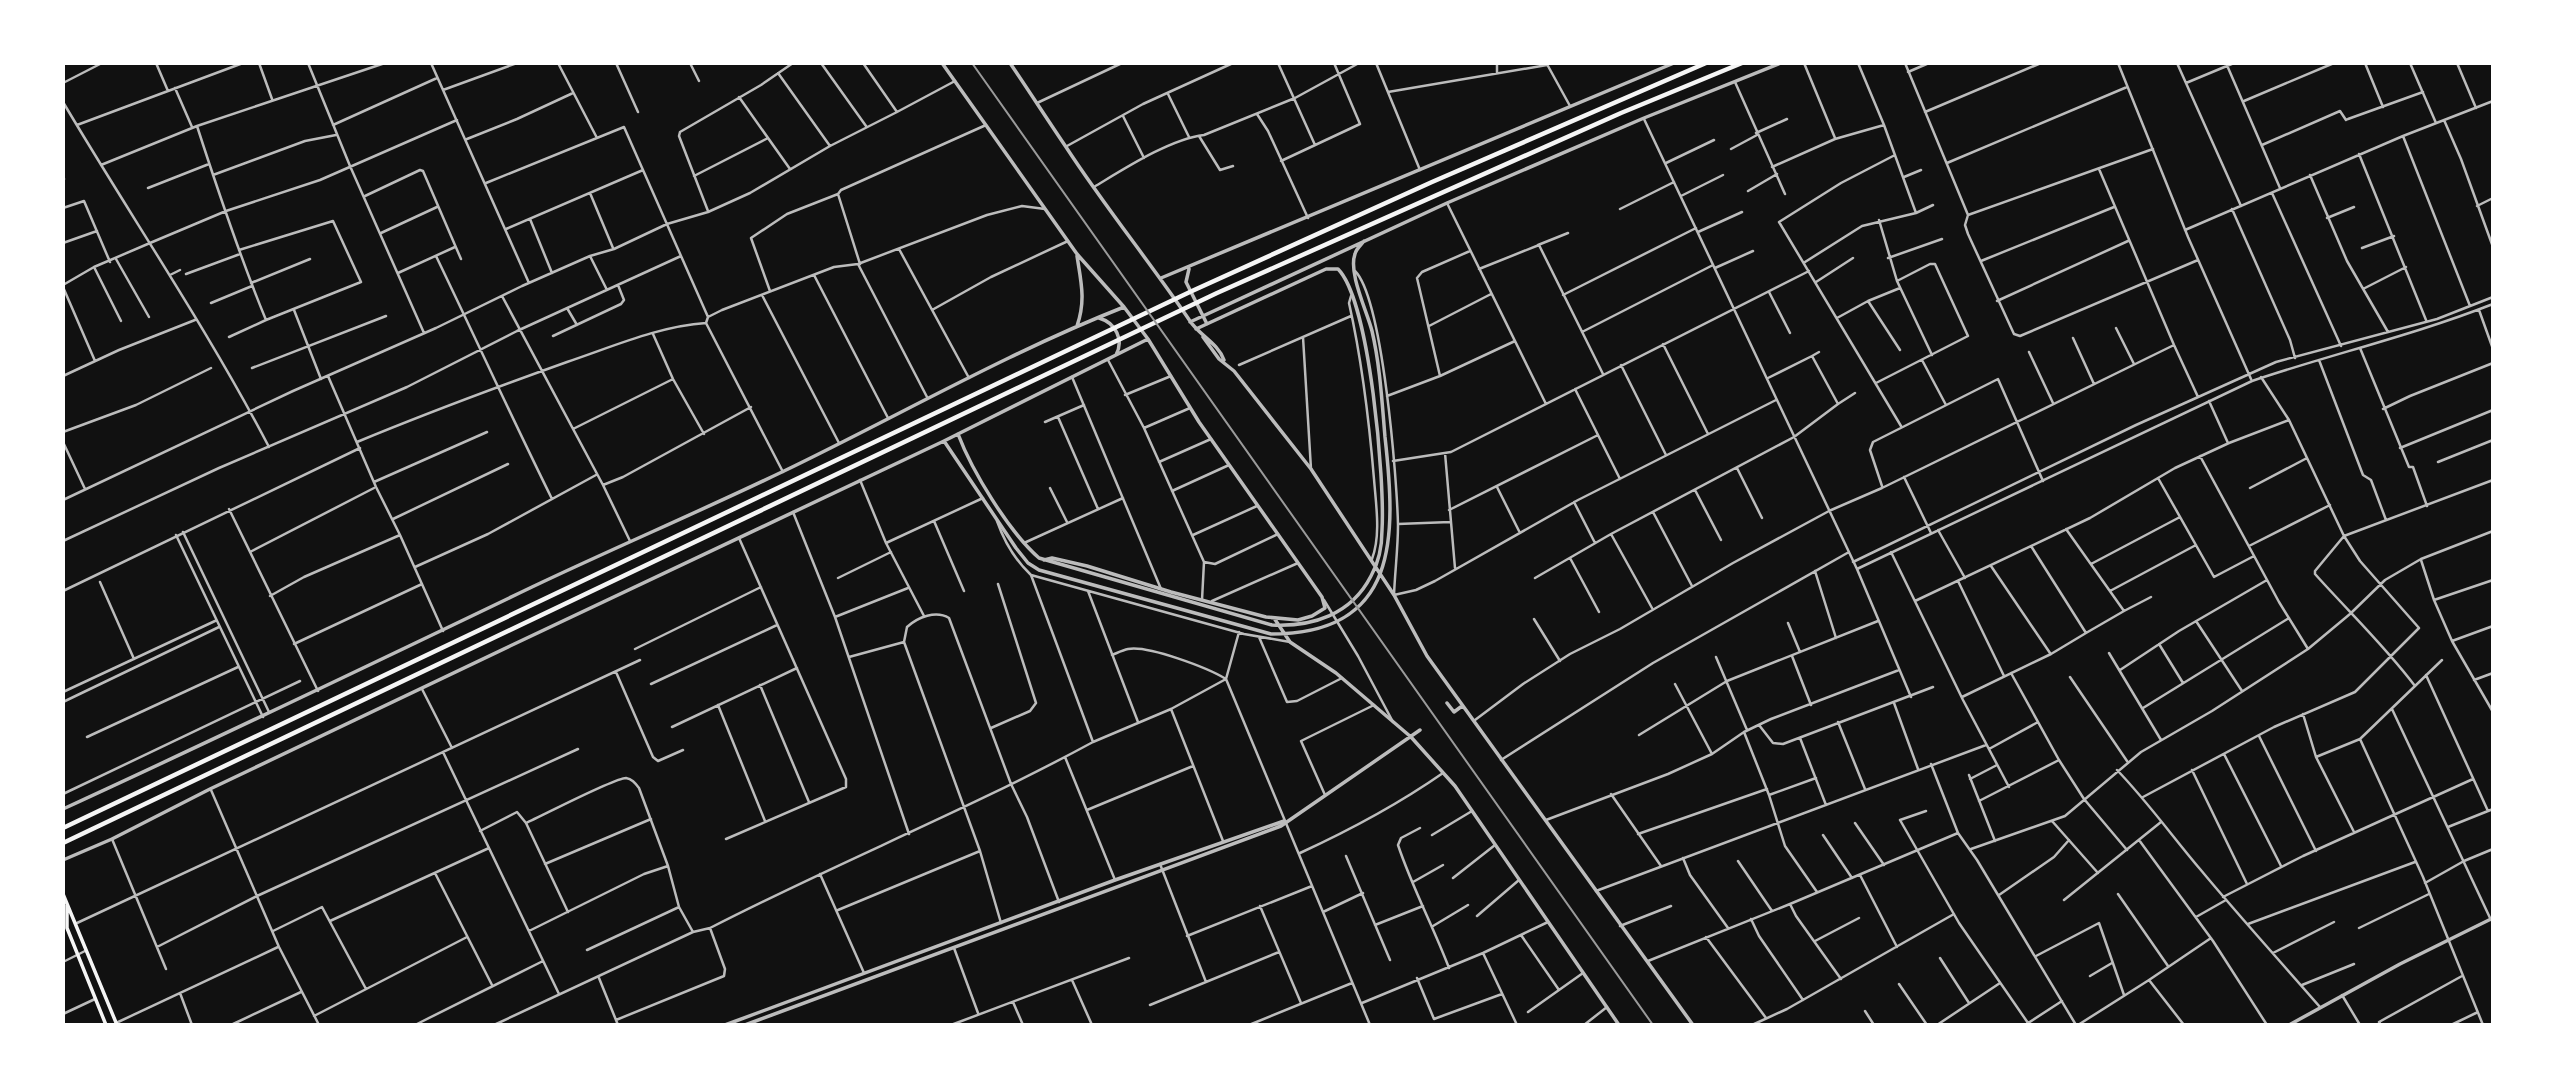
<svg xmlns="http://www.w3.org/2000/svg" width="2556" height="1088" viewBox="0 0 2556 1088" font-family="'Times New Roman',serif">
  <rect width="100%" height="100%" fill="#111"/>
  <g fill="none" stroke-linecap="round" stroke-linejoin="round">
    <!-- minor -->
    <path stroke="#bcbcbc" stroke-width="2.5" d="M156 63 168 91
      M259 63 272 99
      M308 63 350 166 424 333
      M431 63 529 283
      M558 63 597 138
      M616 63 638 112
      M690 63 699 81
      M821 63 866 126
      M863 63 897 112 955 81
      M1278 63 1315 145
      M1376 63 1420 170
      M1497 63V73
      M1804 63 1835 138
      M1905 63 1968 215 1965 225 1968 234 2014 334 2020 336 2198 260
      M2118 63 2188 237 2251 379
      M2177 63 2241 206
      M2226 63 2280 188
      M2365 63 2383 107
      M2410 63 2436 123
      M2457 63 2476 108
      M1548 66 1570 106
      M1908 72 1929 63
      M778 73 830 146
      M1735 82 1785 194
      M63 83 102 63
      M2186 83 2234 63
      M175 88 192 127
      M443 90 517 63
      M1388 92 1547 65
      M1168 94 1189 137
      M739 97 790 169
      M2244 101 2334 63
      M63 102C131 217 207 328 269 447
      M1037 103 1122 63
      M1925 112 2041 63
      M1257 114 1268 131 1308 218
      M1123 116 1144 158
      M1644 119 1857 569 1911 697
      M2444 120 2461 159 2493 247
      M77 125 243 63
      M333 125 437 78
      M197 126C218 191 240 257 266 320L361 282 333 221 239 250
      M1756 133 1787 119
      M1199 136 1220 170 1233 166
      M2403 136 2470 306
      M467 139 517 119 573 93
      M2262 145 2340 111 2346 120 2348 119 2423 92
      M1067 146 1143 104 1233 63
      M1731 149 1757 135
      M2359 154 2426 320
      M1895 155 1841 183 1779 222 1901 426
      M1281 161 1360 124 1334 63
      M1666 163 1714 140
      M1947 163 2127 87
      M101 165 197 126 385 63
      M1772 167 1835 139 1884 125
      M2099 169 2174 345 2198 397
      M213 175 305 141 336 135
      M2310 175 2347 261 2388 332
      M694 176 768 138
      M1904 177 1921 170
      M63 178 64 179
      M486 183 624 127 643 170
      M1094 187C1124 169 1170 139 1204 135L1295 98 1359 63
      M148 188 209 164
      M1748 191 1777 174
      M590 193 613 248
      M2272 193 2341 346
      M365 196 420 170 423 171 461 259
      M1681 196 1723 175
      M1447 203 1546 404
      M2477 206 2493 198
      M63 208 84 201 110 262
      M1620 209 1674 182
      M2232 209 2290 340 2295 358
      M708 211 679 136 680 132 761 85 793 63
      M1916 213 1933 205
      M1968 215 2153 149
      M2327 218 2354 207
      M530 219 552 273
      M1879 220 1897 281 1932 355
      M506 229 643 170 708 317
      M2185 230 2403 136 2493 101
      M1698 232 1742 212
      M381 233 437 207
      M63 243 97 231
      M1538 245 1568 233
      M2362 248 2394 236
      M899 249 969 378
      M436 256C475 337 512 418 552 499
      M590 256 607 290
      M1888 258 1942 239
      M116 259 149 317
      M1981 261 2114 207
      M1805 262 1862 226 1916 213 1884 125 1858 63
      M858 264 927 397
      M860 264 838 194 841 190 986 125
      M94 267 121 321
      M1715 268 1753 251
      M1479 269 1539 245 1603 374
      M1355 271C1383 299 1397 480 1398 525 1398 548 1395 571 1394 595L1416 590 1435 581 1578 500 1776 400
      M398 273 455 247
      M186 274 240 254
      M170 275 180 270
      M814 275 888 418
      M1816 282 1853 258
      M251 283 310 259
      M63 285 94 267 150 243 226 211 320 180 457 120
      M63 287 95 361
      M2363 289 2406 267
      M770 291 751 238 787 214 838 194
      M1769 292 1790 333
      M762 295 839 443
      M1563 295 1696 228
      M502 296 603 485 630 541
      M1351 296 1349 303C1362 361 1369 419 1374 479 1376 505 1381 535 1372 559
      M1868 301 1900 350
      M1997 301 2128 241
      M211 303 252 286
      M567 308 577 325
      M294 310 321 379
      M932 310 991 277 1068 241
      M2479 310 2493 349
      M1837 318 1868 301 1900 288
      M706 323 783 472
      M1429 326 1491 294
      M2116 328 2134 364
      M1582 332 1713 265
      M653 334 673 379 704 434
      M553 336 621 304 624 300 618 285
      M229 337 266 320
      M1303 337 1311 469
      M2073 338 2094 384
      M1663 344 1708 434
      M2360 348 2409 467H2413L2427 506
      M2029 352 2053 403
      M1812 356 1819 352
      M1108 360 1144 428 1204 562 1215 564 1278 534
      M1922 360 1946 405
      M2319 360 2363 475 2371 480 2386 520
      M1239 365 1351 316
      M1621 365 1666 455
      M252 368 386 316
      M63 376 119 350 195 320
      M328 376 376 487 400 535 443 631
      M1440 376 1417 278 1422 272 1470 251
      M1072 377 1161 589
      M1876 383 1968 336 1935 264H1930L1897 281
      M1575 389 1620 479
      M1125 395 1171 376
      M1387 396 1440 376 1515 341
      M2209 401 2228 443
      M1838 404 1855 393
      M2383 409 2410 396 2493 363
      M1058 417 1098 509
      M1045 422 1084 405
      M1144 428 1190 408
      M573 429 673 379
      M63 432 136 405 211 368
      M63 442 85 489
      M357 442C427 413 497 387 567 362 612 347 659 326 706 323L708 317 722 310 834 267 858 264 987 215 1022 206 1045 209
      M2400 448 2493 410
      M1445 453 1455 568
      M2200 456 2279 602 2308 649
      M1393 461 1451 452 1809 271
      M1159 462 1211 439
      M2438 462 2493 440
      M1737 468 1762 518
      M1904 477 1931 533
      M2158 478 2214 577 2254 556
      M860 480 886 543 924 616
      M374 482 487 432
      M603 485 623 477 751 407
      M1882 486 1870 450 1873 442 1998 379 2043 481
      M1497 487 1519 531
      M1050 488 1067 522
      M2250 488 2307 458
      M1695 490 1721 540
      M1172 491 1229 465
      M63 500 293 391 436 328 522 286 590 256 614 249 667 224 708 212 750 193 830 146 897 112
      M1574 502 1595 543
      M229 509 318 691
      M1449 510 1598 435
      M793 512 835 617 909 834
      M1653 512 1692 586
      M393 519 508 464
      M934 521 964 591
      M997 521C1004 541 1015 560 1031 575L1244 634 1290 642
      M1398 524 1450 522
      M1938 530 1965 578
      M183 532 269 712
      M1611 534 1652 608
      M176 535 263 717
      M1193 535 1257 506
      M63 541 219 468 407 387 517 331 681 256
      M886 543 983 498
      M1024 543 1123 498
      M2031 546 2086 633 2124 611 2066 529
      M2249 546 2330 505
      M250 552 374 488
      M1891 552 1963 700 2009 787
      M1570 558 1599 612
      M2421 560 2434 600
      M1853 562 2136 425 2276 362 2437 319 2493 297
      M2091 564 2180 517
      M1991 566 2050 653
      M415 567 488 534 596 475
      M1857 569 2252 381C2332 354 2414 335 2493 304
      M1815 571 1836 638
      M1031 575 1093 742 1171 709 1226 679 1370 1025
      M838 578 891 552
      M1535 578 1611 534 1794 437 1838 404 1812 356 1768 378
      M2493 580 2434 600 2452 641 2493 712
      M1958 581 2004 676
      M100 582 134 659
      M63 591 360 448
      M1088 591 1138 722
      M2110 591 2196 545
      M270 596 304 577 400 535
      M1202 600 1204 562
      M1324 600 1358 656 1393 722
      M1212 601 1298 563
      M1915 601 2090 518 2175 468 2229 443 2289 420
      M2124 611 2151 597
      M835 617 908 588
      M1534 619 1560 661
      M2196 621 2242 691
      M1788 623 1800 652
      M1259 637 1287 702 1297 701 1342 678
      M2452 641 2493 626
      M904 642 907 627C918 617 936 610 949 618L1011 784 1027 817 1059 902
      M294 644 422 584
      M2159 644 2183 683
      M635 649 761 587
      M2109 653 2161 740
      M1112 655C1117 653 1123 650 1128 649 1148 645 1208 668 1226 679L1239 632
      M1792 656 1811 705
      M849 657 904 642 980 851 1001 923
      M1716 657 1747 730
      M2120 670 2179 631 2267 580
      M616 672 653 757 658 761 683 750
      M2011 673 2059 760 2084 799 2127 850
      M2426 675 2488 811
      M2070 677 2127 761
      M2474 680 2493 673
      M651 684 777 625
      M1675 684 1712 754
      M760 685 809 802
      M2415 686C2385 646 2349 612 2315 574V571L2344 536 2493 480
      M422 689 452 748
      M63 692 215 621
      M1962 697 2051 654 2086 633
      M63 702 219 627
      M1894 703 1918 769
      M718 705 765 821
      M2143 708 2289 618
      M1171 709 1223 841
      M2392 709 2491 920
      M2303 714 2316 757 2354 832
      M1475 720 1523 684 1570 654 1620 629 1733 563 1829 511 1882 488 2174 345
      M1838 722 1865 789
      M1759 725 1773 743 1783 744 1933 687
      M672 727 797 668
      M991 728 1030 711 1036 703 998 584
      M1744 732 1769 795 1785 846 1817 892
      M1639 735 1727 681 1878 621
      M2259 736 2316 851
      M87 737 238 667
      M1800 738 1826 805
      M2360 739 2423 877 2483 1025
      M1989 749 2038 722
      M443 752 559 994
      M2224 754 2281 866
      M1065 757 1115 880
      M2316 757 2360 739 2442 660
      M1501 760 1653 663 1849 552
      M1931 764 1958 833 1977 860 2076 1025
      M2117 770C2147 801 2172 836 2200 869 2239 916 2280 961 2320 1007
      M2192 770 2247 884
      M1969 775 1995 841
      M1970 779 1997 765
      M211 790 279 947 319 1025
      M63 794 300 681
      M1611 794 1661 866
      M1325 795 1301 741 1374 705
      M1769 795 1816 778
      M2143 797 2274 727 2355 692 2419 628 2360 561 2344 536 2289 420 2261 377
      M1979 801 2059 760
      M1087 810 1193 766
      M1926 811 1900 820 1959 923 2028 1023
      M1546 820 1668 774 1712 754 1744 732 1771 719 1899 670
      M2052 821 2098 873
      M526 823C542 816 614 778 626 778 632 779 635 783 639 788L668 866 679 907 693 932
      M1855 823 1884 865
      M2448 827 2493 809
      M1420 828 1401 838 1398 845C1412 887 1433 926 1449 968
      M480 831 517 812 526 823 568 912
      M1638 834 1767 789
      M1432 835 1472 811
      M1823 835 1852 878
      M112 839 166 969
      M726 839 846 787V779L739 538
      M2139 840 2213 941 2267 1025
      M1971 849 2065 816 2141 752 2212 711 2308 649 2350 614 2385 580 2421 559 2493 531
      M1300 853C1350 830 1397 805 1443 773
      M1346 856 1390 960
      M1683 858 1690 875 1728 928
      M1738 861 1772 911
      M545 864 651 819
      M1160 864 1206 982
      M435 873 492 985
      M820 874 864 973
      M1860 875 1897 947
      M1453 878 1495 845
      M1413 882 1443 865
      M2425 883 2464 861 2493 849
      M1596 891 1986 745
      M2118 894 2168 966
      M1999 895 2054 857 2069 840
      M2223 897 2303 856 2473 779
      M2064 900 2161 822
      M1790 904 1796 916 1841 979
      M1260 906 1301 1003
      M838 910 980 851
      M1323 912 1363 893
      M1477 916 1519 880
      M2196 917 2226 900
      M1751 919 1759 936 1803 1000
      M330 921 489 848
      M77 923 640 660
      M2248 924 2415 862
      M1375 925 1423 906
      M1433 926 1468 905
      M1620 926 1671 906
      M2359 928 2429 894
      M273 931 322 907 366 989
      M529 931 644 874 668 866
      M1521 935 1559 990
      M1187 936 1312 886
      M1706 937 1766 1018
      M1815 941 1859 918
      M157 947 257 896 578 749
      M954 948 978 1013
      M587 950 679 907
      M1483 953 1517 1025
      M2273 953 2334 922
      M2036 956 2099 923 2124 995
      M1940 958 1969 1003
      M1648 961 1790 904 1958 833
      M63 962 85 951
      M2090 976 2112 963
      M599 978 618 1025
      M1417 978 1434 1019 1502 994
      M1072 980 1092 1025
      M2149 980 2184 1025
      M1899 984 1927 1025
      M2302 985 2354 964
      M180 993 192 1025
      M2342 995 2360 1025
      M1013 1002 1023 1025
      M1362 1003 1483 953 1548 922
      M1150 1005 1279 952
      M1865 1011 1874 1025
      M1528 1012 1583 973
      M63 1014 95 999
      M314 1016 467 937
      M616 1020 724 976 725 969 710 928
      M116 1023 278 947
      M231 1025 301 992
      M415 1025 543 961
      M494 1025 693 932 710 928C836 863 968 810 1093 742
      M951 1025 1129 958
      M1249 1025 1352 983
      M1584 1025 1607 1007
      M1752 1025 1787 1009 1954 914
      M1937 1025 2000 983
      M2025 1025 2062 1001
      M2078 1025 2149 980 2211 938
      M2381 1025 2379 1022 2462 976
      M2451 1025 2476 1013"/>
    <!-- tertiary -->
    <path stroke="#bcbcbc" stroke-width="3.5" d="M942 63 1077 254 1124 307 1148 339 1199 422 1322 597 1325 608 1312 616 1298 620 1266 617 1171 592 1087 566 1052 558 1044 560
      M1010 63C1029 91 1047 119 1066 147 1105 207 1150 262 1190 321 1199 335 1218 343 1224 360
      M1189 269 1186 282 1207 324
      M1161 278 1674 63
      M1099 318C1116 323 1124 340 1116 355
      M1190 322 1447 203 1644 118 1781 63
      M1077 326C1086 300 1081 282 1077 256
      M1203 337 1219 359 1234 371 1311 469 1394 595 1427 656 1693 1025
      M958 434C972 471 1009 532 1039 558L1272 625C1312 627 1351 615 1371 576 1379 562 1382 546 1382 530 1385 482 1370 301 1338 269H1326L1196 329
      M944 441 1016 548 1028 563 1039 570 1271 634C1400 634 1396 536 1385 437 1382 402 1380 365 1372 331 1367 311 1348 273 1355 254 1356 249 1361 245 1364 241
      M1274 618 1290 642 1336 673 1411 737 1455 786 1619 1025
      M1447 703 1454 712 1462 706
      M63 809C220 737 376 662 532 587 616 547 701 511 784 471 898 416 1007 353 1124 307
      M63 860 112 839 210 789 510 646 944 441 1148 339
      M725 1025 1115 880 1284 821
      M745 1025 1281 826 1420 730
      M2289 1025 2400 964 2493 918"/>
    <!-- secondary -->
    <path stroke="#f5f5f5" stroke-width="3.5" d="M63 894 117 1025
      M67 905V928L106 1025"/>
    <!-- trunk -->
    <path stroke="#f5f5f5" stroke-width="4.5" d="M63 828 1192 291 1432 182 1706 63
      M63 843 1217 293 1621 113 1742 63"/>
    <!-- rail -->
    <path stroke="#9a9a9a" stroke-width="2" d="M972 63 1653 1025"/>
  </g>
  <!-- border -->
  <rect width="2556" height="1088" fill="none" stroke="#ffffff" stroke-width="130"/>
</svg>
